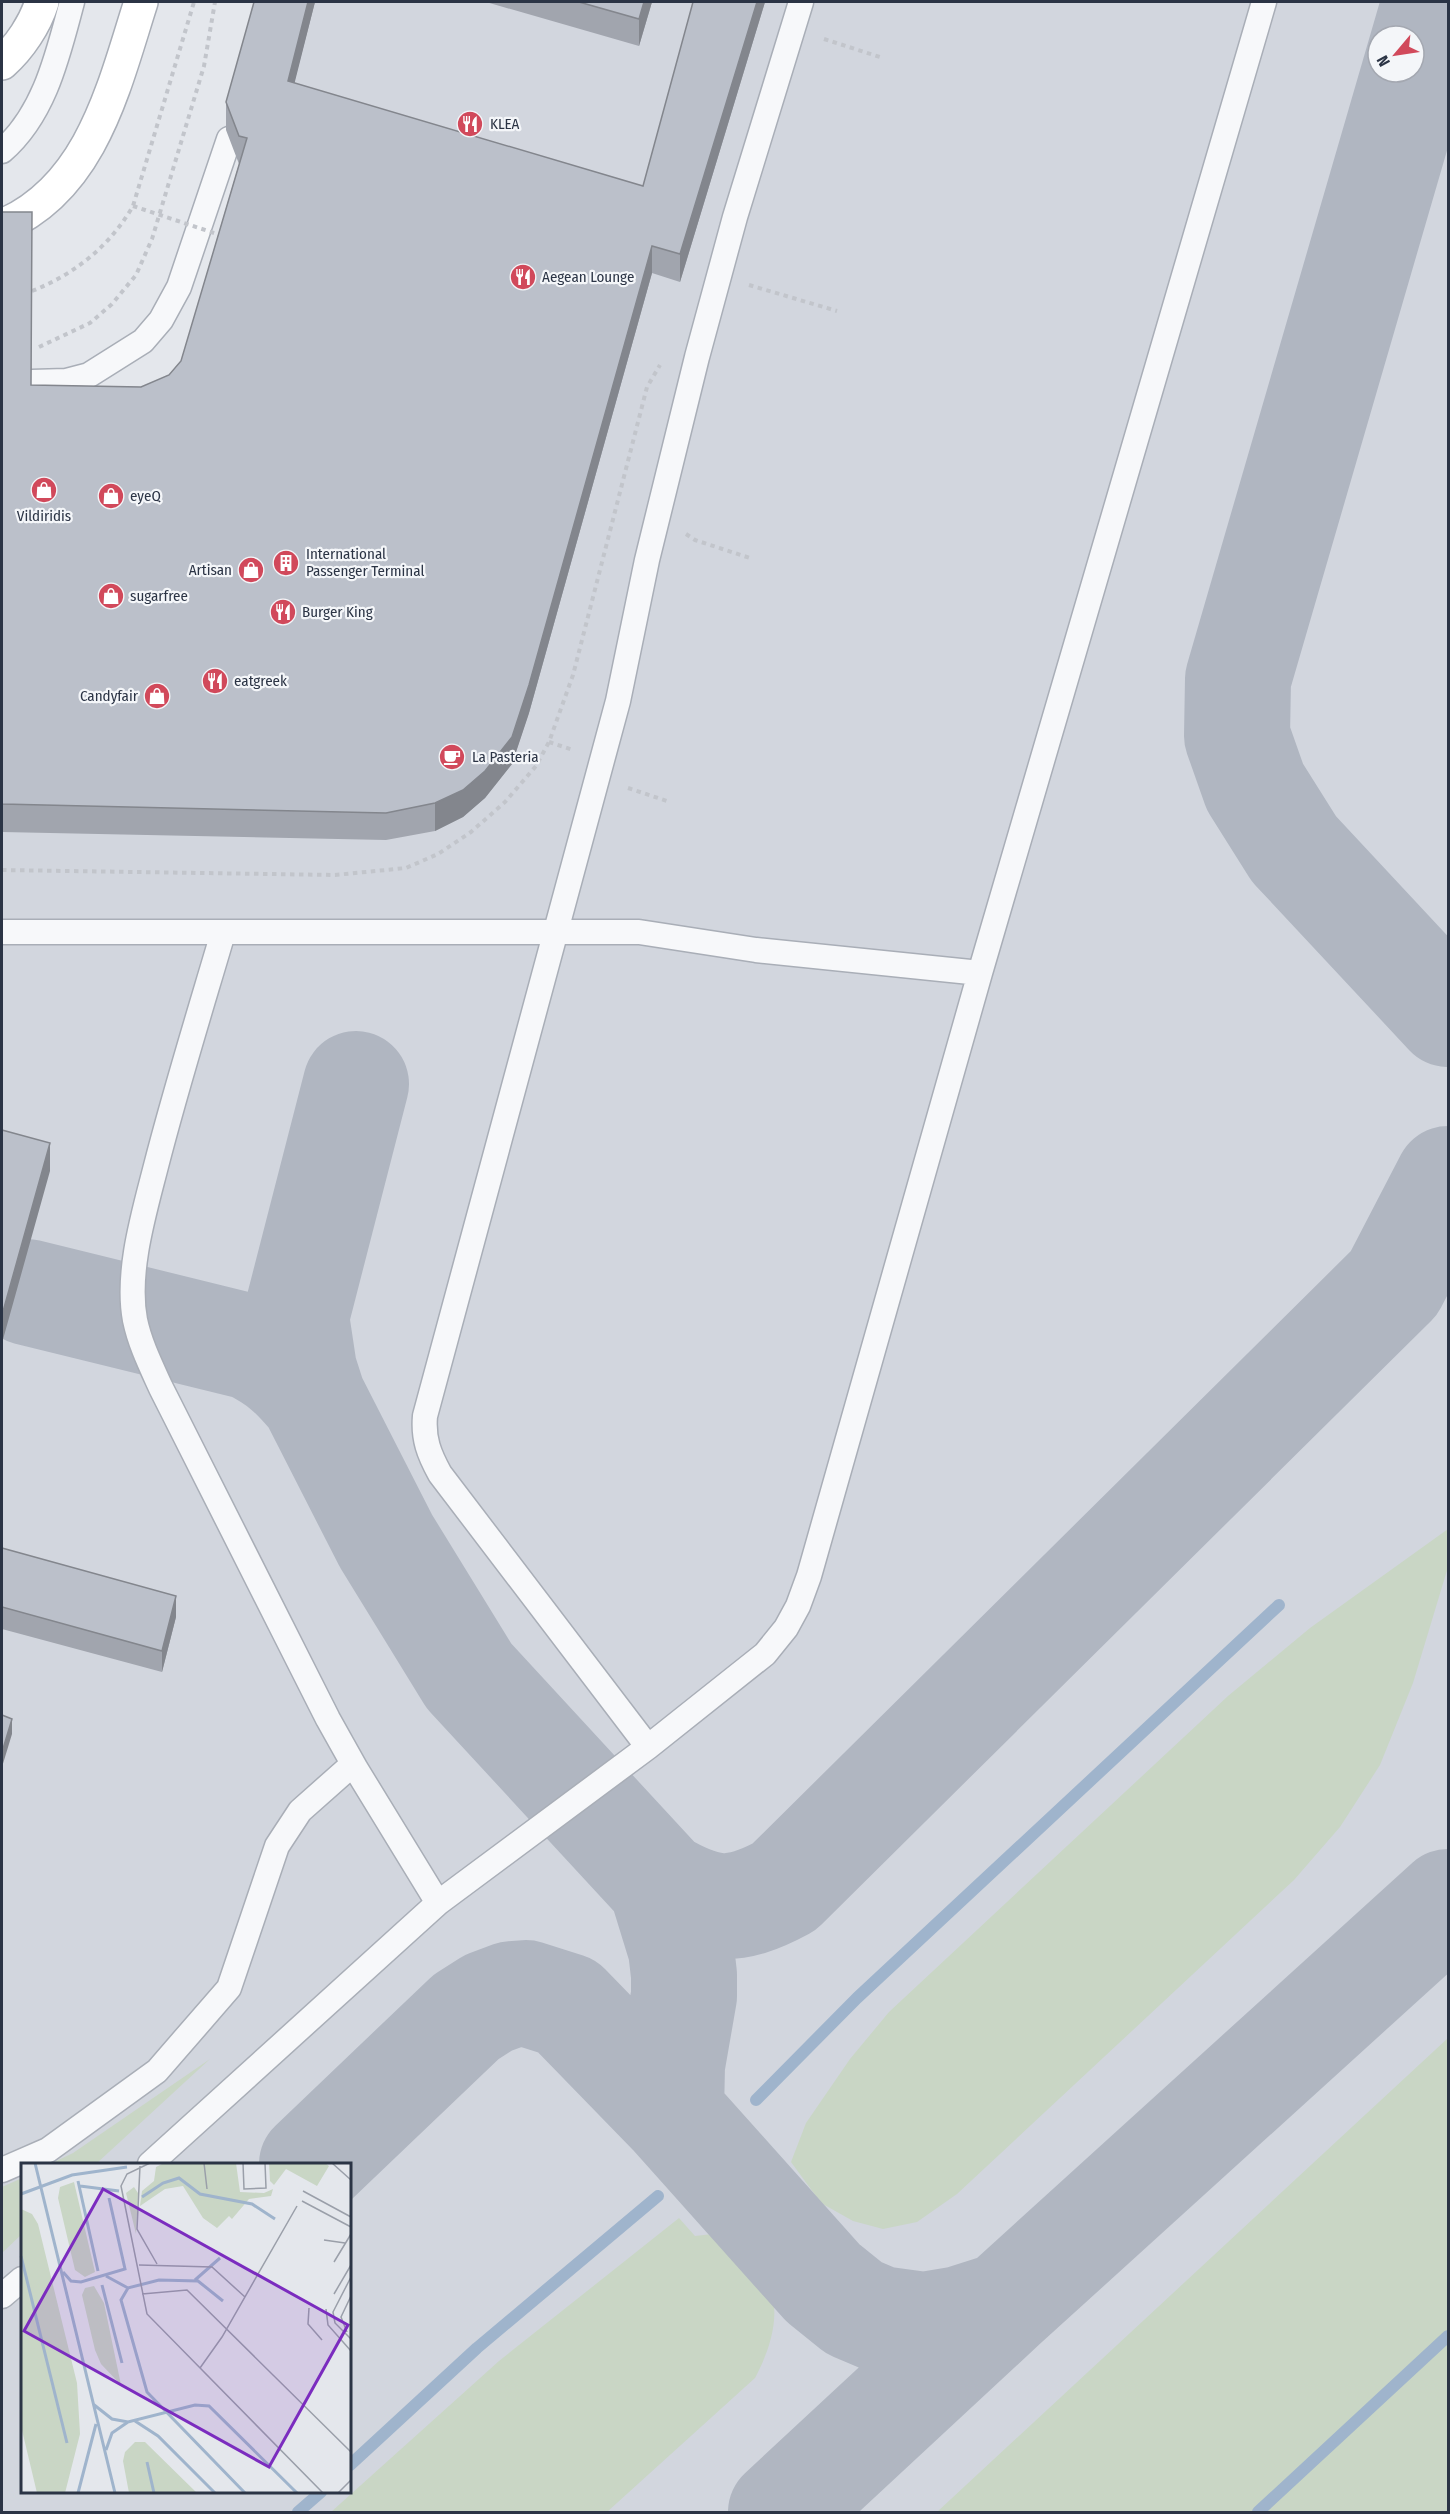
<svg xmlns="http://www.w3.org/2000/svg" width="1450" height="2514" viewBox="0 0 1450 2514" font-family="'Fira Sans Condensed',sans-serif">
  <rect width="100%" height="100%" fill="#e4e7ec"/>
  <!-- built -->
  <path fill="#d2d6de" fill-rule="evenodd" d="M261 2H1448V2512H2V239L32 240V382L169 402 247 166ZM1378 36H1414V72H1378ZM22 2164H350V2492H22Z"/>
  <!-- green -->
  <path fill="#c9d6c5" d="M1448 1529V1567L1413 1683 1380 1765 1340 1827 1294 1880 957 2194 917 2222 883 2229 853 2221 821 2203 791 2162 806 2123 850 2059 889 2012 1228 1696 1310 1628Z
    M1448 2038V2512H937Z
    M210 2059 96 2164H50L73 2153Z
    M22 2178V2234L2 2253V2187Z
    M679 2218 695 2236 721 2233C734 2246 752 2260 763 2276 785 2306 771 2348 755 2378L607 2512H331L499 2361Z"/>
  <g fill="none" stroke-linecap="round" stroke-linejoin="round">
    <!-- stream -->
    <path stroke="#9fb4cc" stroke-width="12" d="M756 2100 857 1998 1279 1605
      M350 2465 477 2348 658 2196
      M298 2512 321 2492
      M1258 2512 1448 2336"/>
    <!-- taxiway -->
    <path stroke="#b0b6c1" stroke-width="106" d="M1435 2 1238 679 1237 736 1255 787 1294 849 1448 1014
      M27 1292 251 1347C280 1362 292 1373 313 1398
      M296 1317 304 1370 313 1398 386 1541 469 1676 661 1884 681 1949 684 1975V1996L672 2065 671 2113
      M251 1347C272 1346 285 1334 296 1317L356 1084
      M661 1884C710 1912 734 1914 784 1887L1394 1283 1448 1179
      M312 2164 466 2017 488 2003 512 1994 526 1993 567 2006 671 2113 823 2283 854 2308 880 2319 924 2325 960 2319 1004 2305
      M781 2512 1004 2305 1448 1902"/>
    <!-- lane casing -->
    <g stroke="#a9aeb7" stroke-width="27">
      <path id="lane" d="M2 151C45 114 58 54 72 2
        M32 382 66 381 89 375 143 341 161 320 179 287 229 139
        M2 932H639L756 950 980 973
        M223 933C200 1011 176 1088 156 1166 144 1213 126 1272 135 1320 140 1344 151 1366 161 1388L328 1719 356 1769 438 1903
        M648 1747 440 1474C429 1454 423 1439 425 1416L618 701 647 560 697 357 735 217 801 2
        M150 2164 438 1903 648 1747 765 1654 786 1628 798 1606 809 1576 980 973 1264 2
        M2 2170 48 2150 157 2071 229 1988 277 1846 300 1811 353 1764
        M2 2296 22 2279"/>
    </g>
    <!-- secondary casing -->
    <g stroke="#a9aeb7" stroke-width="36">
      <path id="secondary" d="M2 63C20 47 35 24 42 2
        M2 226C92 188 114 86 141 2"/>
    </g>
    <!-- path -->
    <path stroke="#c2c5cb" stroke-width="4" stroke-dasharray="4.5 4.5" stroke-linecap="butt" d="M824 39 883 58
      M749 285 837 311
      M32 291C75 274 110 246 133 206L194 2
      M39 347 90 323 112 304 136 275 152 239 204 66 215 2
      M686 534 695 540 750 558
      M549 742 573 750
      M628 788 670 802
      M2 870 335 875 406 868 438 854 471 832 505 802 536 766 549 742 573 675 647 387 660 365"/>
    <!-- lane -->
    <use href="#lane" stroke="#f7f8fa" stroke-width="24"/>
    <!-- secondary -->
    <use href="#secondary" stroke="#fff" stroke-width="33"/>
    <!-- path-bridge -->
    <path stroke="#c2c5cb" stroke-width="4" stroke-dasharray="4.5 4.5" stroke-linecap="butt" d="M133 206 223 236"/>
  </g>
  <!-- wall -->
  <path fill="#a1a5ae" d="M315 2 294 83 643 186 693 2H765L680 282 652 273 529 713 512 764 485 798 463 817 435 831 386 840 2 832V212L31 385 141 387 169 375 181 361 239 164 226 130V102Z
    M486 2H652L639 46Z
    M2 1548 176 1617 162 1672 2 1629Z"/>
  <!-- shaded-wall -->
  <path fill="#83868d" d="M308 2H315L288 109V81Z
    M644 2H652L639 46V19Z
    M757 2H765L680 282V254Z
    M652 246V273L529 713 512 764 485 798 463 817 435 831V803Z
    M50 1143V1171L2 1343V1315Z
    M176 1596V1617L162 1672V1651Z
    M12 1719V1734L2 1767V1752Z"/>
  <!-- building -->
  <path fill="#bbc0ca" stroke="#83868d" stroke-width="1.5" d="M254 2H308L288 81 643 186 693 2H757L680 254 652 246 529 685 512 737 485 771 463 790 435 803 386 813 2 804V212H32L31 385 141 387 169 375 181 361 247 138 239 136 226 102Z
    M579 2H644L639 19Z
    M2 1130 50 1143 2 1315Z
    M2 1548 176 1596 162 1651 2 1607Z
    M2 1715 12 1719 2 1752Z"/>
  <!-- icons -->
  <defs>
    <g id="restaurant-disc" transform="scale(1.35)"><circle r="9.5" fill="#d1495b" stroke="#f4f6f9"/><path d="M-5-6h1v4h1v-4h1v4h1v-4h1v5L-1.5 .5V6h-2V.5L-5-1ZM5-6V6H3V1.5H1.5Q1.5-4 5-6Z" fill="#fff"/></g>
    <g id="shop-disc" transform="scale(1.35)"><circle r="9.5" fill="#d1495b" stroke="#f4f6f9"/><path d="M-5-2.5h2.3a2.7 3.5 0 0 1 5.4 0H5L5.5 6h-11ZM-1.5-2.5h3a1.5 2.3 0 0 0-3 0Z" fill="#fff"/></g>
    <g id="building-disc" transform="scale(1.35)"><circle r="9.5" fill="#d1495b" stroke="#f4f6f9"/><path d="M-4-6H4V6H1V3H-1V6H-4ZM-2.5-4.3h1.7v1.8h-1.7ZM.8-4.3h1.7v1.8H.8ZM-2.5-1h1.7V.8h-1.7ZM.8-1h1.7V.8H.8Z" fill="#fff"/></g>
    <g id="cafe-disc" transform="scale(1.35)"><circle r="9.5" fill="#d1495b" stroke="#f4f6f9"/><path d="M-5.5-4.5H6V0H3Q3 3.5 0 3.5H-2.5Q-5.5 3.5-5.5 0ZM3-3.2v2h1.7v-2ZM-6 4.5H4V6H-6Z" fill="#fff"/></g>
  </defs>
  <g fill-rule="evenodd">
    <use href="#restaurant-disc" x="470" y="124"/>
    <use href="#restaurant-disc" x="523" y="277"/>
    <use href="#shop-disc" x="44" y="490"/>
    <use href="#shop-disc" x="111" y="496"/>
    <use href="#building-disc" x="286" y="563"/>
    <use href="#shop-disc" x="251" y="570"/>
    <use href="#shop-disc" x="111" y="596"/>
    <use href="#restaurant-disc" x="283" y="612"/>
    <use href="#restaurant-disc" x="215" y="681"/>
    <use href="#shop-disc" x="157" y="696"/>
    <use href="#cafe-disc" x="452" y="757"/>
  </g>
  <g text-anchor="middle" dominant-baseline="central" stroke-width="4.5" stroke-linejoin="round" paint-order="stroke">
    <!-- poi labels -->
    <g font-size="15" fill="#2b3445" stroke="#f4f6f9" text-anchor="start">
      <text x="490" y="124">KLEA</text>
      <text x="542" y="277">Aegean Lounge</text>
      <text x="130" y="496">eyeQ</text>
      <text x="44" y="516" text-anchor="middle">Vildiridis</text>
      <text x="306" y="554">International<tspan x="306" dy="17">Passenger Terminal</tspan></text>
      <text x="232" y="570" text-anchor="end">Artisan</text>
      <text x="130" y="596">sugarfree</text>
      <text x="302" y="612">Burger King</text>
      <text x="234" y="681">eatgreek</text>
      <text x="138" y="696" text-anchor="end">Candyfair</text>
      <text x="472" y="757">La Pasteria</text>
    </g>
  </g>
  <!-- overview -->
  <g transform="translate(21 2163)">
    <rect width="330" height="330" fill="#e4e7ec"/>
    <path d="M143 0H215L219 29 243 30 252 26 250 33 228 36 211 56 208 53 196 65 182 55 162 23 144 26 119 43 121 28 133 18 135 4ZM248 0H304L308 3 296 23 265 6 253 22 249 18ZM53 19 74 109 64 114 54 107 37 35 39 24ZM113 24 117 30 115 71 105 30ZM0 46 11 51 17 61 56 220 59 271 44 330H16L0 263ZM73 123 83 140 100 222 80 201 74 187 61 132 64 125ZM114 279H124L176 330H108L102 298 104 289Z" fill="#c9d6c5"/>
    <path fill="none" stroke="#9fb4cc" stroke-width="3" d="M14 0 94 330M57 18 77 108M59 23 98 28M0 31 51 12 106 4M121 34 142 20 158 15 179 31 231 41 254 56M0 93 46 280M42 109 50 118 60 119 104 106 88 35M85 113 107 125 138 117 177 118 202 138M174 117 199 95M81 122 101 200M107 125 100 137 126 229 224 330M72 241 91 256 107 259 174 242 188 243 276 330M114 258 137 273 194 330M85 287 91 270 107 259M126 299 133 330M57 330 75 261"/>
    <path fill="none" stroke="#9a9fa9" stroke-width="1.5" d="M129 0 106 11 100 23 126 151 302 330M183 0 186 26M222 0 223 26 245 25 244 0M311 0 330 17M119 3 116 66 136 101M282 28 330 54M281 38 330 64M303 77 324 80M313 99 330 71M118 102 191 104 224 134M330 114 312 149 314 160 330 176M121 131 166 127 330 289M313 131 330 102M288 145 287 161 301 177M305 146 307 162 330 188M326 169 320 154 330 133M179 205 201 174 276 43M317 330 330 317"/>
    <path fill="#7b2cbf" fill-opacity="0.15" stroke="#7b2cbf" stroke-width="3" d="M82 26 327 162 248 304 3 168Z"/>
    <rect width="330" height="330" fill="none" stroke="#2b3445" stroke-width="3"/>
  </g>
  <!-- border -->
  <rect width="1450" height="2514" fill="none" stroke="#2b3445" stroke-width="6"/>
  <!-- north arrow -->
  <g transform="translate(1396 54) rotate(241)"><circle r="28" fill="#f4f6f9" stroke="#a4a8b1" stroke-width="1.5"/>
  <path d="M0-4.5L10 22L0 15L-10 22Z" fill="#d1495b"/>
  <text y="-9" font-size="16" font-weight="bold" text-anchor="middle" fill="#2b3445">N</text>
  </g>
</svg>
